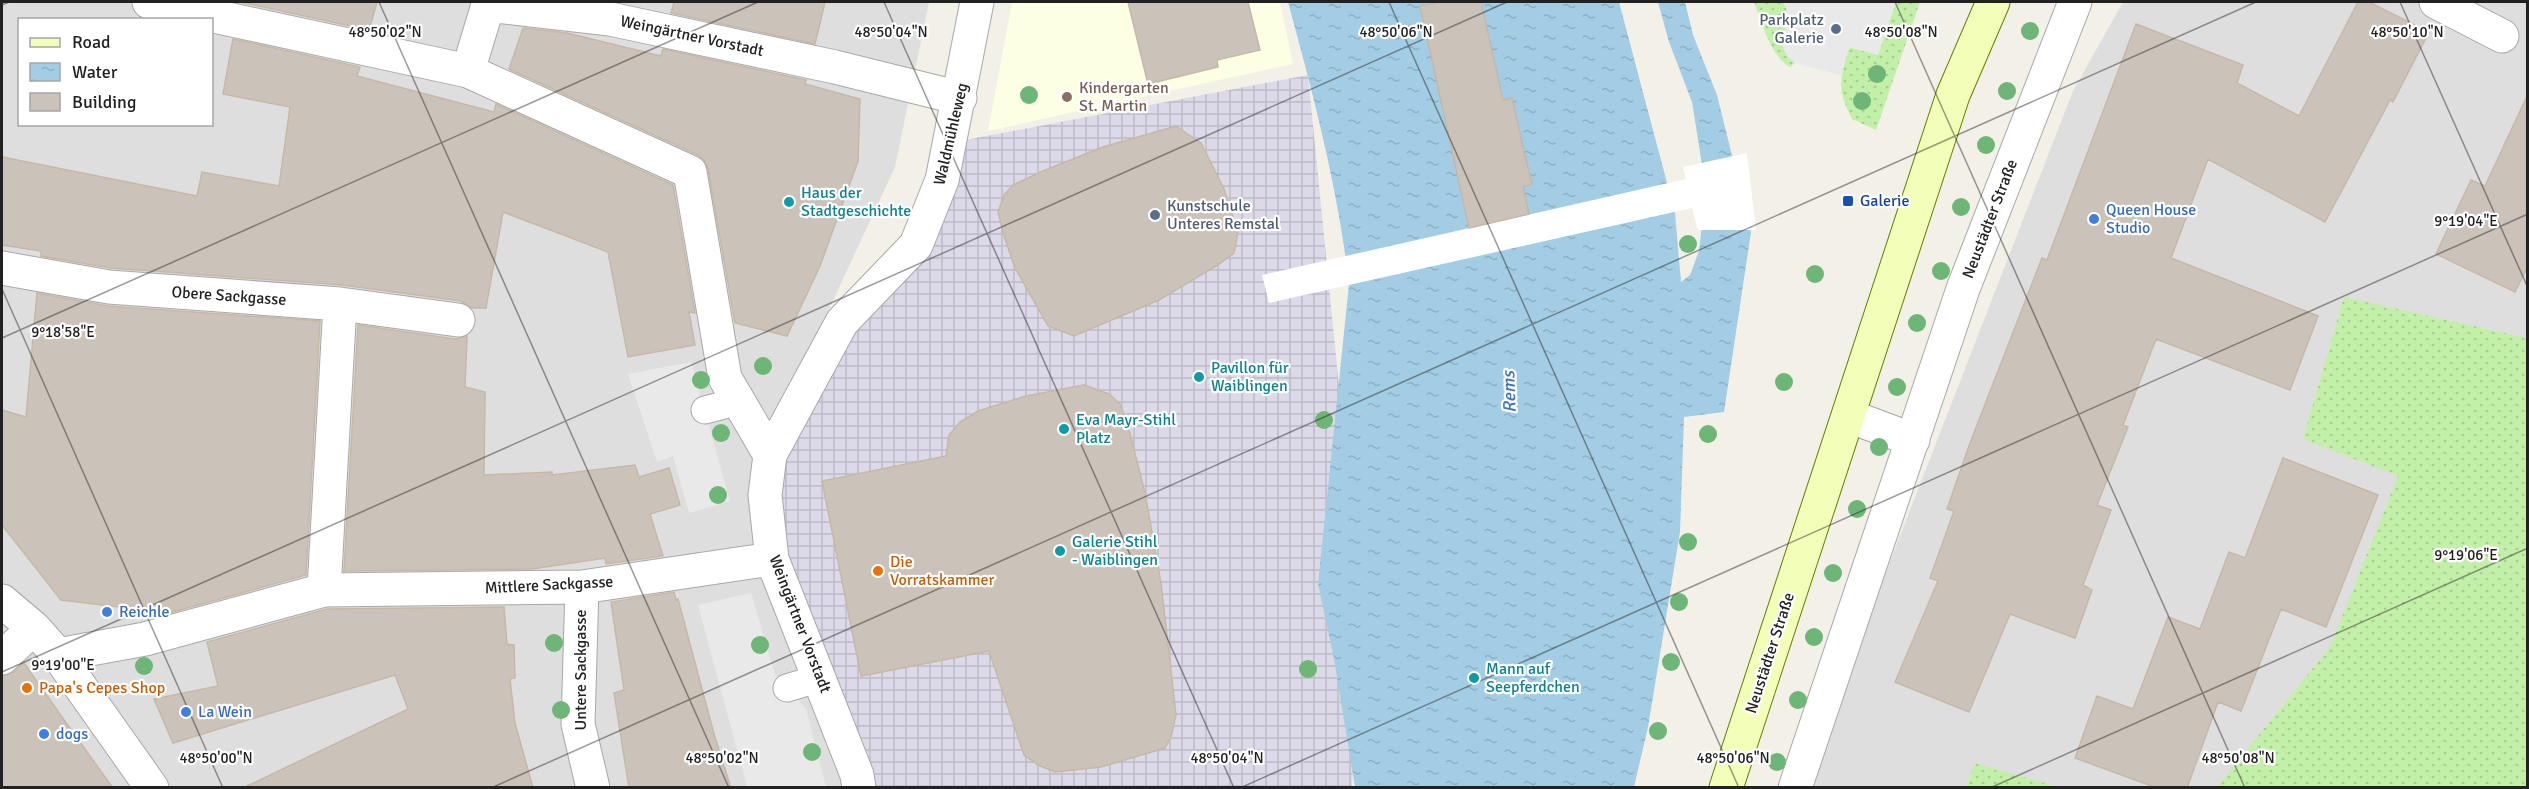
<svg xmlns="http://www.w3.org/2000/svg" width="2529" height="789" viewBox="0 0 2529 789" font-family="Signika,sans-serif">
  <defs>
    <pattern id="garden-dots" width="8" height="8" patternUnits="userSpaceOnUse" patternTransform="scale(1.5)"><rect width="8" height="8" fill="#c3f0a8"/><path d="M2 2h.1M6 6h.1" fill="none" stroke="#a7ce90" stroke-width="1.8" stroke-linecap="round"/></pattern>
    <pattern id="plaza-grid" width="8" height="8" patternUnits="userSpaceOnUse" patternTransform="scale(1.5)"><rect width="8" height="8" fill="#dcdae8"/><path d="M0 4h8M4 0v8" fill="none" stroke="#bcbbc7"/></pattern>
    <pattern id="water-ripples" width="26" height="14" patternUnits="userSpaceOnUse" patternTransform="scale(1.5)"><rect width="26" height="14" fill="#a3cde4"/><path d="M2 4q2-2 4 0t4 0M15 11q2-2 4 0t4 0" fill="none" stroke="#8cb0c3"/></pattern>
  </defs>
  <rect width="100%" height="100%" fill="#f2f0e7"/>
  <!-- residential -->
  <path fill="#dfdede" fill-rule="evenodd" d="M2 2H929L895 167 798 376 859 787 2 788ZM184 19 212 20V124H20V20Z
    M2123 2H2527V787L1802 788 2073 91Z"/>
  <!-- education -->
  <path fill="#fcffe3" d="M1012 2H1280L1293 64 988 131Z"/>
  <!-- garden -->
  <path fill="url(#garden-dots)" d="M1754 2H1783L1787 10 1783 47 1795 63 1790 67C1770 56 1762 22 1754 2Z
    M1896 2H1920L1876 130 1852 119C1836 88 1840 79 1849 47L1878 55Z
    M2344 297 2527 338V787H2217L2330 647 2398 476 2303 439Z
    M1975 763 2058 787H1966Z"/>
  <!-- parking -->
  <path fill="#e9e9e9" d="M1783 2H1896L1878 55 1849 47 1841 75 1795 63 1787 56 1783 47 1787 10Z
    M691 362 730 501 689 513 673 456 657 462 628 374Z
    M751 593 775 674 806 709 826 787H747L698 605Z"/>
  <!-- plaza -->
  <path fill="url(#plaza-grid)" d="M1308 75 1361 608 1352 787H859L765 495 842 322 916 245 950 143Z"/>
  <!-- water -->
  <path fill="url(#water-ripples)" d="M1288 2H1619L1675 213 1681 282 1690 275 1699 251 1706 190 1692 102 1669 42 1658 2H1685L1693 35 1717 95 1751 232 1724 412 1684 417 1680 532 1648 727 1634 787H1355L1334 659 1318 584 1349 284C1338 188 1313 94 1288 2Z"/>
  <!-- pier -->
  <path fill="#fff" d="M1747 153 1756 230H1698L1692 208 1269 303 1262 275 1686 179 1683 167Z"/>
  <!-- building -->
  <path fill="#cbc3b9" stroke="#c5b8a7" stroke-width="1.5" d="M240 2H377L369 30Z
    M674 2H825L815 44 671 13Z
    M1128 2H1248L1260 50 1217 60 1218 67 1148 84Z
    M1443 2H1481L1503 100 1512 98 1524 151 1532 184 1523 187 1529 214 1469 228 1420 6Z
    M2358 2H2369L2429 32 2393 102 2390 100 2325 222 2208 159 2171 258 2318 316 2290 390 2156 339 2123 425 2128 427 2097 505 2111 510 2083 585 2092 590 2075 638 2010 614 1969 712 1895 682 1938 581 1930 578 1954 511 1947 509 1970 443 2042 258 2047 260 2136 24 2243 65 2237 83 2299 116Z
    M523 28 567 33 661 56 663 49 806 80 805 84 860 99 858 161 820 266 787 336 735 323 708 169 704 160 698 155 509 69Z
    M233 39 360 67 357 76 494 112 496 104 673 185 695 313 689 312 695 345 628 357 608 252 503 212 486 308H472L461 301 342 285 111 268 41 256V251L2 245V157L197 196 202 172 279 186 290 107 223 94Z
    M2528 94V266L2515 292 2436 254 2471 180 2485 186Z
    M1176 126 1201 143 1224 189 1238 232 1234 253 1218 265 1159 300 1074 336 1048 326 1015 268 1005 239 998 212 1004 195 1013 185 1043 171 1103 147Z
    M37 293 108 306 320 321 306 575 169 613 61 600 2 525V410L26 417Z
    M358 325 455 339 467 336 465 387 485 392 484 475 552 472V475L635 465 639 477 669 468 680 505 650 514 663 556 606 564 605 558 532 569 344 571Z
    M1084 385 1109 394 1120 404 1127 422 1145 493 1161 583 1176 715 1171 737 1165 748 1101 767 1055 772 1038 765 1024 755 989 651 861 676 822 481 946 456 949 435 960 422 978 411 1026 396Z
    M2283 458 2378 495 2326 627 2281 609 2241 711 2218 702 2187 788H2157L2075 758 2097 696 2133 709 2168 617 2200 629 2229 552 2245 558Z
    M674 592 676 600 678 599 714 734 731 788H629L614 693 624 690 611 602Z
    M504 607 507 644 514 645 515 678 510 679 515 723 533 788H243L408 709 395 675 173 743 154 699 218 686 207 642 327 609Z
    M24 663 62 717 113 788H2V676L14 672Z"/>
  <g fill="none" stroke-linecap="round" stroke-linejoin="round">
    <!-- lane casing -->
    <g stroke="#a8a8a8" stroke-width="29">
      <path id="lane" d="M705 410 739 401
        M787 688 820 678"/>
    </g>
    <!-- street casing -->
    <g stroke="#a8a8a8" stroke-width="35">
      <path id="street" d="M149 2 468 71 690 172 725 378 770 455
        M2436 2 2502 36
        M468 71 488 5 610 19 835 67 960 98
        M2 268 109 287 340 304 458 320
        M1849 416 1913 440
        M582 587 578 724 593 788
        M324 590 340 304
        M2 601 34 628 58 655 152 788
        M58 655 145 639 324 590 582 587 772 559
        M2 658 34 628
        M859 788 857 775 772 559 765 495 770 455 842 322 916 245 942 180 977 2
        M1795 788 1963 289 2075 2"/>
    </g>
    <!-- secondary casing -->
    <g stroke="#638000" stroke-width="35">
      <path id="secondary" d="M1726 788 1953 95 1993 2"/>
    </g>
    <!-- lane -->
    <use href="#lane" stroke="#fff" stroke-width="27"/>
    <!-- street -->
    <use href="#street" stroke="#fff" stroke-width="33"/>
    <!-- secondary -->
    <use href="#secondary" stroke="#f3ffb8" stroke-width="33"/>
  </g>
  <!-- trees -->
  <g fill="#6db677">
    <circle cx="2030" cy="31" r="9"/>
    <circle cx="1877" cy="74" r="9"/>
    <circle cx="2007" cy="91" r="9"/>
    <circle cx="1029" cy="95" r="9"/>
    <circle cx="1862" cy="101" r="9"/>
    <circle cx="1986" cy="145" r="9"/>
    <circle cx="1961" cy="207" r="9"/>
    <circle cx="1688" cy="244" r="9"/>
    <circle cx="1941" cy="271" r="9"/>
    <circle cx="1815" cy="274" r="9"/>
    <circle cx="1917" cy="323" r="9"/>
    <circle cx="763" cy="366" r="9"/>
    <circle cx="701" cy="380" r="9"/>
    <circle cx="1784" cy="382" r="9"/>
    <circle cx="1897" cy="387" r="9"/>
    <circle cx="1324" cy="420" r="9"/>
    <circle cx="721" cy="433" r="9"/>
    <circle cx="1708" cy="434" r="9"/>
    <circle cx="1879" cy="447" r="9"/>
    <circle cx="718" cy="495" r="9"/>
    <circle cx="1857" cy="509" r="9"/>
    <circle cx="1688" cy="542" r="9"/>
    <circle cx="1833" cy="573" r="9"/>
    <circle cx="1679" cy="602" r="9"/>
    <circle cx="1814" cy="637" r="9"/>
    <circle cx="554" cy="643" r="9"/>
    <circle cx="760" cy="645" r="9"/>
    <circle cx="1671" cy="662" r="9"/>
    <circle cx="144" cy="666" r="9"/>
    <circle cx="1308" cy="669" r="9"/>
    <circle cx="1798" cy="700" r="9"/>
    <circle cx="561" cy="710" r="9"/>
    <circle cx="1658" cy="731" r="9"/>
    <circle cx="812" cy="752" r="9"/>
    <circle cx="1777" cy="762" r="9"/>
  </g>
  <!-- ticks -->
  <path fill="none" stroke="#212121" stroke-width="1.5" stroke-opacity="0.45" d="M379 2 729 788M884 2 1234 788M1389 2 1739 788M1895 2 2245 788M2400 2 2528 288M2 5 9 2M2 289 223 788M2 338 758 2M2 672 1507 2M491 788 2256 2M1240 788 2528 214M1990 788 2528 548"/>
  <!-- markers -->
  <g fill="#5c6f8a" stroke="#fff" stroke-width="2">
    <circle cx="1836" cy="29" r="6"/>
    <circle cx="1155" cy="215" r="6"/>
  </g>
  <circle fill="#8d6e63" stroke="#fff" stroke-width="2" cx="1067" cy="97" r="6"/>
  <rect fill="#1a4fb4" stroke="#fff" stroke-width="2" x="1842" y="195" width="12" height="12" rx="3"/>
  <g fill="#0f9aa8" stroke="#fff" stroke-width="2">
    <circle cx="789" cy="202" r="6"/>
    <circle cx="1199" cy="377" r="6"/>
    <circle cx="1064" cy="429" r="6"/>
    <circle cx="1060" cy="551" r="6"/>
    <circle cx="1474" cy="678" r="6"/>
  </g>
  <g fill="#3f7fe0" stroke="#fff" stroke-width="2">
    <circle cx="2094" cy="219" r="6"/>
    <circle cx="107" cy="612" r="6"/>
    <circle cx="186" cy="712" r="6"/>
    <circle cx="44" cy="734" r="6"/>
  </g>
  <g fill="#e8710a" stroke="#fff" stroke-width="2">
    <circle cx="878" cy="571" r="6"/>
    <circle cx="27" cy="688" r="6"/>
  </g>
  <g text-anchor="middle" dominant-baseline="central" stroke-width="4.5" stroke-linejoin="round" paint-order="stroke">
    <!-- service labels -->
    <g font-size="16" fill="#4e5e75" stroke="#fff" text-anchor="end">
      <text x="1824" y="20">Parkplatz<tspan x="1824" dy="18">Galerie</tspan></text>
      <text x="1167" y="206" text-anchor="start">Kunstschule<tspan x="1167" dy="18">Unteres Remstal</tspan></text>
    </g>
    <!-- street labels -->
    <g font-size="16" fill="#212121" stroke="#fff">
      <text transform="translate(692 36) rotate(12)">Weingärtner Vorstadt</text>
      <text transform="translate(951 134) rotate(-77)">Waldmühleweg</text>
      <text transform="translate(1990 219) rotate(-69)">Neustädter Straße</text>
      <text transform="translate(229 296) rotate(4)">Obere Sackgasse</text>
      <text transform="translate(549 585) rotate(-3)">Mittlere Sackgasse</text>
      <text transform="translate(800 624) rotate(69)">Weingärtner Vorstadt</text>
      <text transform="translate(1770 653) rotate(-72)">Neustädter Straße</text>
      <text transform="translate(581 670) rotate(-90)">Untere Sackgasse</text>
    </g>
    <!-- education labels -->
    <g font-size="16" fill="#785e54" stroke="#fff" text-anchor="start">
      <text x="1079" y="88">Kindergarten<tspan x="1079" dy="18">St. Martin</tspan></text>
    </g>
    <!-- culture labels -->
    <g font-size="16" fill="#0d838f" stroke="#fff" text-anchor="start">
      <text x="801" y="193">Haus der<tspan x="801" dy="18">Stadtgeschichte</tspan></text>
      <text x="1211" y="368">Pavillon für<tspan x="1211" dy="18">Waiblingen</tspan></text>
      <text x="1076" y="420">Eva Mayr-Stihl<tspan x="1076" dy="18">Platz</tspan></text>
      <text x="1072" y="542">Galerie Stihl<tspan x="1072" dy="18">- Waiblingen</tspan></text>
      <text x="1486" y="669">Mann auf<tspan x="1486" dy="18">Seepferdchen</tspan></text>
    </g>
    <!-- transit labels -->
    <g font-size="16" fill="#164399" stroke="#fff" text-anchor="start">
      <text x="1860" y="201">Galerie</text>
    </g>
    <!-- shop labels -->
    <g font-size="16" fill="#366cbe" stroke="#fff" text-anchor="start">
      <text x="2106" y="210">Queen House<tspan x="2106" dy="18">Studio</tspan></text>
      <text x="119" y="612">Reichle</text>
      <text x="198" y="712">La Wein</text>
      <text x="56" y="734">dogs</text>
    </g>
    <!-- food labels -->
    <g font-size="16" fill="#c56008" stroke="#fff" text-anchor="start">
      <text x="890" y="562">Die<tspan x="890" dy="18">Vorratskammer</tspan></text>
      <text x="39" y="688">Papa's Cepes Shop</text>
    </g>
    <!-- water labels -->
    <g font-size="18" font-style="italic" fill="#4270bc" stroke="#fff">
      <text transform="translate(1509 392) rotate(-92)">Rems</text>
    </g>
  </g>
  <g font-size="15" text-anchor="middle" fill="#212121" stroke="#fff" stroke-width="4.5" stroke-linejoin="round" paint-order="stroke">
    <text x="2407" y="37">48°50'10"N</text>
    <text x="385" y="37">48°50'02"N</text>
    <text x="891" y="37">48°50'04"N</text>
    <text x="1396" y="37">48°50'06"N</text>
    <text x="1901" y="37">48°50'08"N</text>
    <text x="2466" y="226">9°19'04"E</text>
    <text x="63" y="337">9°18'58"E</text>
    <text x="2466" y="560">9°19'06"E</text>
    <text x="63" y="670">9°19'00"E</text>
    <text x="216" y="763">48°50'00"N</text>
    <text x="722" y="763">48°50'02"N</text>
    <text x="1227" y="763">48°50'04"N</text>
    <text x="1733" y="763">48°50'06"N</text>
    <text x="2238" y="763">48°50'08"N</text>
  </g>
  <!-- border -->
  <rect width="2529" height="789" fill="none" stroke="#212121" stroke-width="6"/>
  <!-- legend -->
  <rect x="18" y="18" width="195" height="108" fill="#ffffff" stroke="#a6a6a6" stroke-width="1.5"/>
  <rect x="30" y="38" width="30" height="9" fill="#f3ffb8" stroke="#a6a6a6" stroke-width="1.5"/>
  <text x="72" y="48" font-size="18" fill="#212121">Road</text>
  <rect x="30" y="63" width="30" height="18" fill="url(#water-ripples)" stroke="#a6a6a6" stroke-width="1.5"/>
  <text x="72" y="78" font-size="18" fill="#212121">Water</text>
  <rect x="30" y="93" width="30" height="18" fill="#cbc3b9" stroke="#a6a6a6" stroke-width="1.5"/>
  <text x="72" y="108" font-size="18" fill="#212121">Building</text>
</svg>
